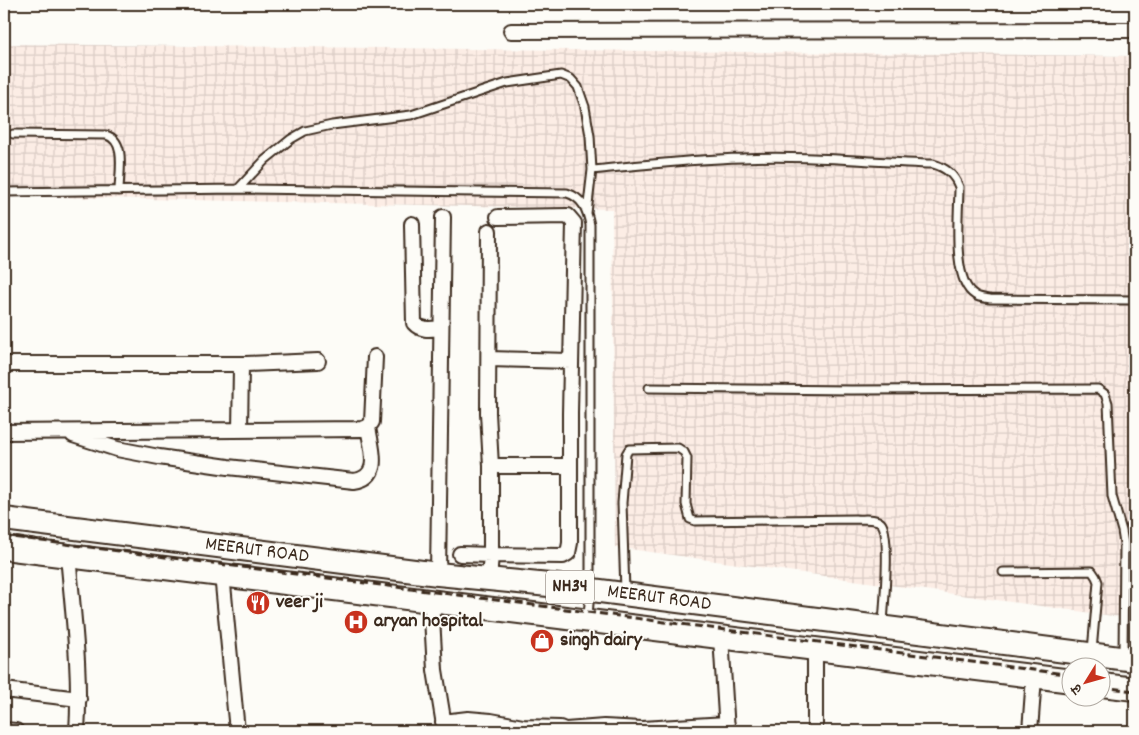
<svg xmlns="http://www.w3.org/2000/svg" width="1139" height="735" viewBox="0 0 1139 735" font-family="Dekko,'Playpen Sans Deva',sans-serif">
  <defs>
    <pattern id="industrial-grid" width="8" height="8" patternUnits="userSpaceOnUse" patternTransform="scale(1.25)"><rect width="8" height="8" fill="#fcede5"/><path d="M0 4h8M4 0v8" fill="none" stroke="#d9cbc4"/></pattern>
  </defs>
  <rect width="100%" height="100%" fill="#fdfcf7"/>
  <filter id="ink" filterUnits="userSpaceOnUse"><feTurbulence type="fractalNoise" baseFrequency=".02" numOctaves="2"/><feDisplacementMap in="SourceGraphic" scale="10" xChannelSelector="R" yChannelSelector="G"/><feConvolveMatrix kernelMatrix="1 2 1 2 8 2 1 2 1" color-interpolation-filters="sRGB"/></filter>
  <g filter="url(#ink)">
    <!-- industrial -->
    <path fill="url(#industrial-grid)" d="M4 44 1135 56V619L615 547 612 209 4 196Z"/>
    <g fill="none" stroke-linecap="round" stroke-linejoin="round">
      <!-- service casing -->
      <g stroke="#3b2a1e" stroke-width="11">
        <path id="service" d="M13 134 106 135C127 141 119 173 119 191
          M592 170C642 165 693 159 743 158 807 155 870 162 933 164 946 168 954 174 959 187 959 213 951 281 975 295 979 298 985 298 990 299L1135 300
          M238 189 265 160 291 139 305 131 332 125 411 115 507 83 561 75 571 79 578 87 585 107 590 136 592 170 587 213
          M4 192 238 189 567 193C583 198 587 210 590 225V590L588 617
          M649 388 851 390 1098 389 1105 394 1108 403 1112 496 1122 531 1124 544 1123 655
          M1003 572 1092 571 1096 577 1098 582 1092 651
          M625 591 622 503 626 454 629 449 678 448 684 452 687 458 686 504 690 519 695 521 855 519C862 520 875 517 881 523 891 533 884 607 883 623"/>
      </g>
      <!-- minor casing -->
      <g stroke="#3b2a1e" stroke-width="18">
        <path id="minor" d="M511 31 1135 30
          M412 224 414 323C421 331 431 329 441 328
          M489 359 571 361
          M4 364H246
          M240 430 241 367 246 364 318 361
          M4 432 362 429 368 427 372 422 375 357
          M73 435 117 449 159 457 228 467 354 481C383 477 371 448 368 427
          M491 466H570
          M460 554 491 555V466L488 413 489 231
          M68 555C73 614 81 673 77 731
          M222 574 237 731
          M438 574 443 217
          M489 579 491 555 563 556 568 553 570 543V413L574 223 568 216 498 217
          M431 600 435 670 445 731
          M721 637 727 731
          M4 690 79 699
          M443 722 468 719 491 721 523 727 560 728 567 731
          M4 730 16 731
          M566 730 604 727 642 729 727 724
          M815 731V649
          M1030 731 1034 677"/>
      </g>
      <!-- trunk casing -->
      <g stroke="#3b2a1e" stroke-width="26">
        <g id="trunk">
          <path id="s1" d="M4 519 438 574 569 587 1135 660"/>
          <path d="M4 548 1072 681"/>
          <path d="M1102 685 1135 689"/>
        </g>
      </g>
      <!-- service -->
      <use href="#service" stroke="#fdfcf7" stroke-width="7"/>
      <!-- minor -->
      <use href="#minor" stroke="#fdfcf7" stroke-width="14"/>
      <!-- trunk -->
      <use href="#trunk" stroke="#fdfcf7" stroke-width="22"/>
      <!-- rail -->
      <path stroke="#3b2a1e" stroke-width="3" stroke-dasharray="8 4" stroke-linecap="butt" d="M4 536 1072 675
        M1102 687 1135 691"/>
    </g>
  </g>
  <!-- icons -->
  <defs>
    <g id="restaurant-disc" transform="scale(1.25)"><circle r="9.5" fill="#c8321e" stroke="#fdfcf7"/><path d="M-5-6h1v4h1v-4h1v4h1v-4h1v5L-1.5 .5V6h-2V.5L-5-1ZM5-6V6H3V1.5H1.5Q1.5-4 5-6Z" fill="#fff"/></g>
    <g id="hospital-disc" transform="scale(1.25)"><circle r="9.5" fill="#c8321e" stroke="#fdfcf7"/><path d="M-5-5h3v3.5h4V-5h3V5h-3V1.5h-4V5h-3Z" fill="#fff"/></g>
    <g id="shop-disc" transform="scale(1.25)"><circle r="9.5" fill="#c8321e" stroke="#fdfcf7"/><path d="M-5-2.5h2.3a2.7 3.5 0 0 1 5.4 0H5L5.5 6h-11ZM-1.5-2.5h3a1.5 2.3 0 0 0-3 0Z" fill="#fff"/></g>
  </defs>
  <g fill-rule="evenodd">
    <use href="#restaurant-disc" x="258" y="603"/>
    <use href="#hospital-disc" x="356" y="622"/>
    <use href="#shop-disc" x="542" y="641"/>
  </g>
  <g text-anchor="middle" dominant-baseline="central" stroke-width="4" stroke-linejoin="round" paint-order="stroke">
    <!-- shield labels -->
    <rect fill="#fdfcf7" stroke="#75695f" stroke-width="1" x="546" y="570.5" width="48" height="33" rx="4"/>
    <g font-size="19" font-weight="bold" fill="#3b2a1e">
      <text x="570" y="587">NH34</text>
    </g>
    <!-- street labels -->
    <g font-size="20" fill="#3b2a1e" stroke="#fdfcf7">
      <text stroke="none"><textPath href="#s1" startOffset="255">MEERUT ROAD</textPath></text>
      <text stroke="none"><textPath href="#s1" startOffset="660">MEERUT ROAD</textPath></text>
    </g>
    <!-- poi labels -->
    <g font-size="20" font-weight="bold" fill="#3b2a1e" stroke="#fdfcf7" text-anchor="start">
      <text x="276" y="603">veer ji</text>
      <text x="374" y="622">aryan hospital</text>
      <text x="560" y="641">singh dairy</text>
    </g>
  </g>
  <!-- margin -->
  <rect width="1139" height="735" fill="none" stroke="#fdfcf7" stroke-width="20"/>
  <rect x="10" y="10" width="1119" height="715" fill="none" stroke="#3b2a1e" stroke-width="2" filter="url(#ink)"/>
  <!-- north arrow -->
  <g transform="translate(1086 682) rotate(233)"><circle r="24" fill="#fdfcf7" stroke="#afa8a0"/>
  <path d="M0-4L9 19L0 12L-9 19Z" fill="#c8321e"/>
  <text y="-8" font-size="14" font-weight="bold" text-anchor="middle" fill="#3b2a1e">उ</text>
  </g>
</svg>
